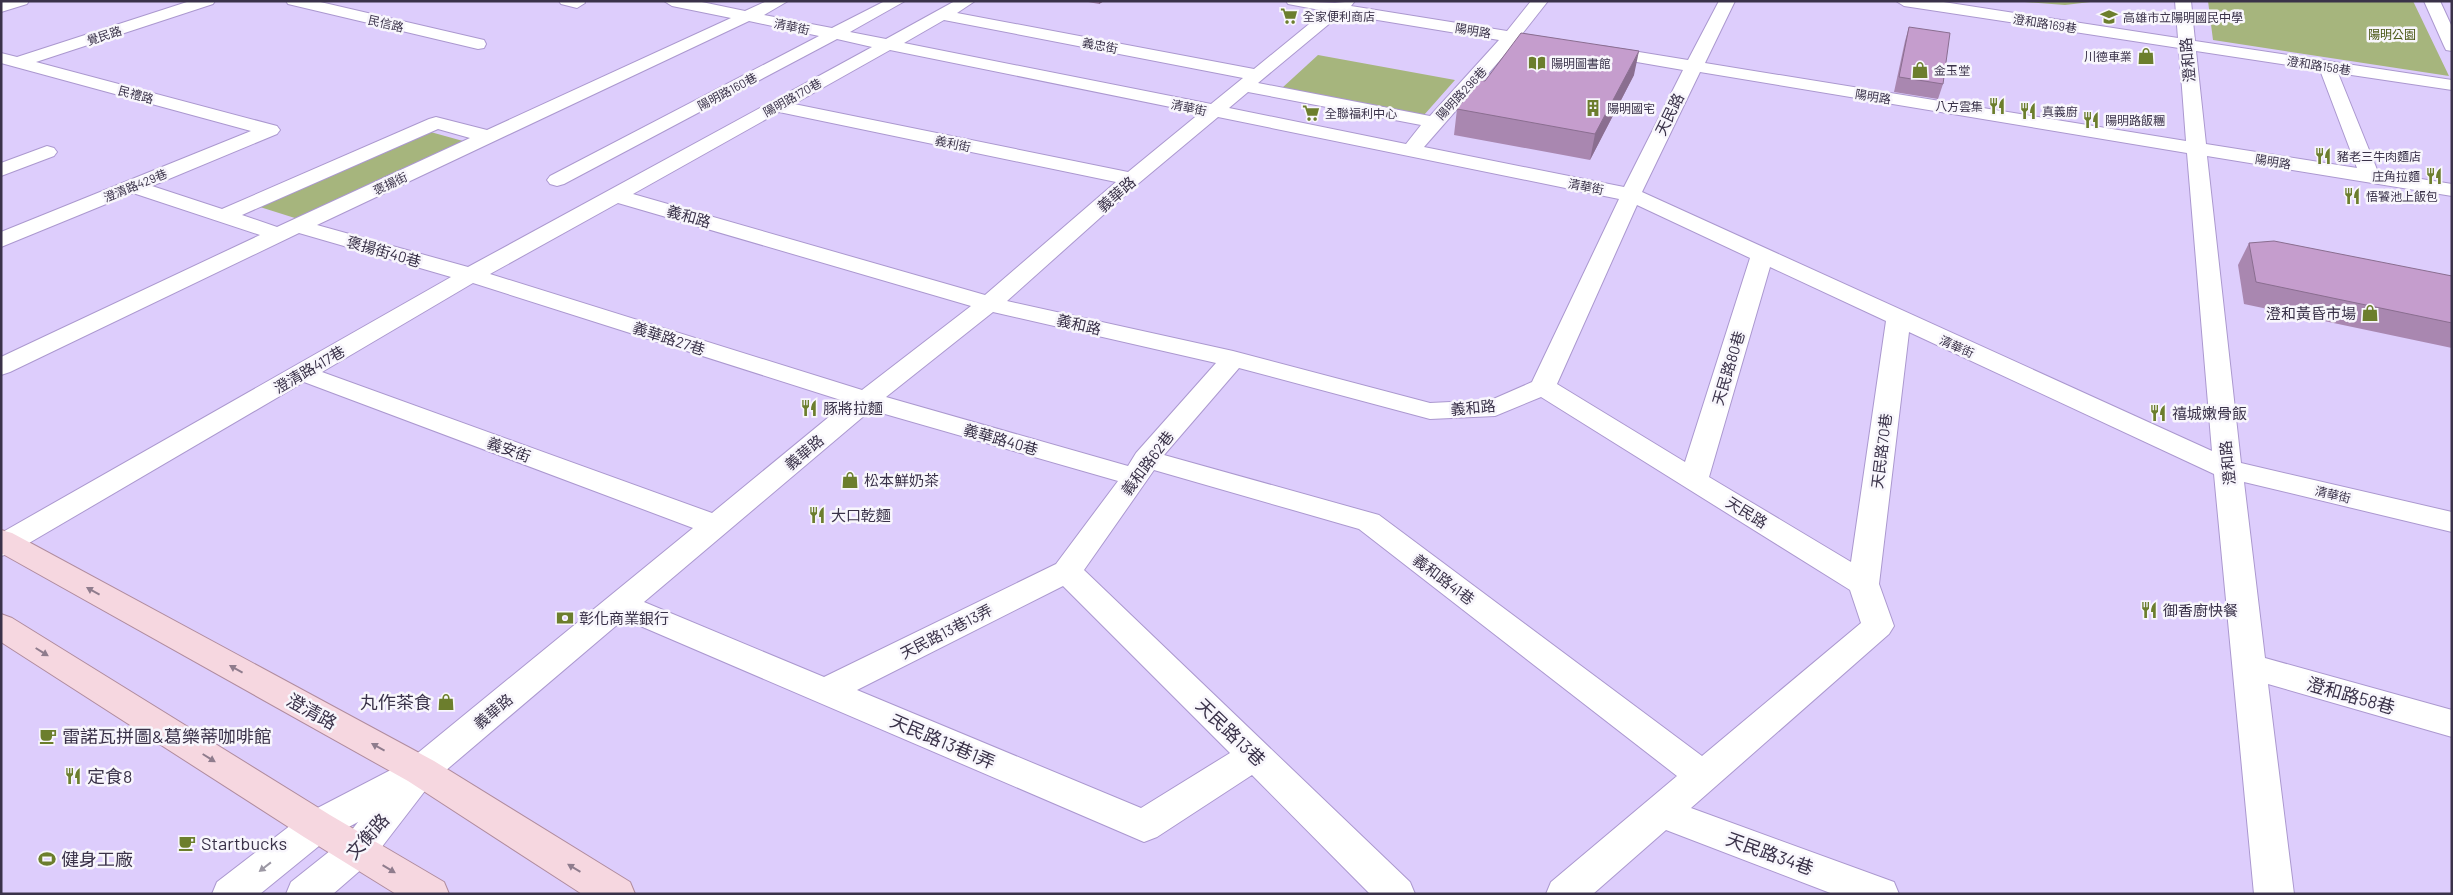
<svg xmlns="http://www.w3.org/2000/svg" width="2453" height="895" viewBox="0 0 2453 895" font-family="Barlow,'Noto Sans TC',sans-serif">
  <rect width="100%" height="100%" fill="#ddcdfc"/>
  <!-- green -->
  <path fill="#a6b57d" d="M2012 1H2099L2065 5Z
    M2208 1H2413L2449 76 2213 40Z
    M1318 55 1455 80 1424 115 1282 88Z
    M427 131 463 141 298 219 260 207Z"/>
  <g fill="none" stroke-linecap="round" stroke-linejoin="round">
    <!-- minor casing -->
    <g stroke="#ab98cf" stroke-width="2">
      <path id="minor" d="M29 1 27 4 1 12V2Z
        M190 1H215L213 4 36 62 277 126 280 130 277 134 152 186 222 209 429 119 436 117 487 130 731 18 672 6 664 1H697L745 11 767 1H788L764 15 832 28 885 1H905L850 32 886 39 955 1H975L957 13 1254 69 1325 11 1288 4 1286 1 1335 3 1355 1 1351 6 1507 31 1531 1H1548L1522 34 1560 40 1562 44 1560 48 1554 49 1515 43 1424 147 1624 187 1683 70 1602 56 1596 55 1593 51 1596 47 1602 46 1688 60 1719 1H1735L1705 63 2186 141 2179 48 1904 6 1896 1H1937L2178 38 2175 1H2191L2195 41 2452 80V90L2338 73 2378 172 2452 184V196L2207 156 2241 463 2452 512V532L2244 482 2265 658 2452 710V737L2268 684 2294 894H2254L2214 474 1909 332 1879 584 1894 626 1889 634 1691 808 1894 882 1899 894H1833L1666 830 1593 894H1546L1551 882 1677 776 1359 529 1154 470 1084 570 1410 882 1415 894H1370L1252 775 1157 837 1144 842 624 619 431 783 371 861 333 894H286L291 882 345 839 358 822 330 837 260 894H212L217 882 304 815 408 761 693 528 304 382 12 553 1 556V533L451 277 299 233 10 372 1 375V357L260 235 133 193 1 247V232L251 131 1 63V53L17 57ZM1341 14 1499 40 1430 116 1258 83ZM944 20 1243 78 1211 104 904 43ZM749 21 819 36 550 176 547 180 550 184 557 186 564 184 837 39 872 47 468 267 317 225ZM890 50 1200 113 1128 172 794 104ZM2196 51 2320 70 2357 168 2206 144ZM1700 72 2187 153 2212 451 1642 192ZM1248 92 1421 125 1406 144 1229 108ZM779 112 1116 182 985 295 633 194ZM1218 117 1619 199 1532 382 1491 400 1430 403 1233 351 1007 301 1139 183ZM438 129 470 138 277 227 242 215ZM618 203 971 306 862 390 490 274ZM1637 205 1750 258 1685 462 1557 384ZM1770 267 1886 321 1851 562 1709 477ZM473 283 847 402 712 513 322 372ZM993 312 1216 363 1136 453 1128 466 886 397ZM1239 368 1430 419 1495 416 1541 397 1850 590 1861 623 1702 756 1379 515 1164 455ZM871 410 1118 481 1056 564 824 677 644 602ZM1063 586 1230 753 1141 808 857 690Z
        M286 1H316L484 40 486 44 484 48 478 49 288 4Z
        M559 1H584L585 3 577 8 561 4Z
        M2424 1H2440L2452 27V51L2446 50 2444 46Z
        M47 146 54 148 57 152 54 156 1 176V163Z"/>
    </g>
    <!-- major casing -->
    <g stroke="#b08c9e" stroke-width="2">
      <path id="major" d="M1 530 12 533 434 761 630 882 635 894H582L408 781 1 553Z
        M1 614 12 618 330 815 444 882 449 894H396L304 837 1 642Z"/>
    </g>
    <!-- minor -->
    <use href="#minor" fill="#fff" fill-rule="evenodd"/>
    <!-- major -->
    <use href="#major" fill="#f6d7e0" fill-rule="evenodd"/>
  </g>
  <!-- wall -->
  <path fill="#a987b0" d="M1083 1H1104L1099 4Z
    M1909 27 1943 84 1938 99 1894 92 1905 41Z
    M1634 75 1590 160 1454 135 1457 109 1485 81Z
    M2249 243 2452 276V348L2244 304 2238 265Z"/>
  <!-- shaded-wall -->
  <path fill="#8a6e90" d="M1099 1H1104L1099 4Z
    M1639 51 1634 75 1590 160 1595 134Z"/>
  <!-- building -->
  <path fill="#c59dcd" stroke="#8a6e90" d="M1909 27 1950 33 1943 84 1899 77Z
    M1521 33 1639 51 1595 134 1457 109 1479 80 1485 81Z
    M2274 241 2452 276V323L2256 282 2249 243Z"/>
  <!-- one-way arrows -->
  <defs><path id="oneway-solid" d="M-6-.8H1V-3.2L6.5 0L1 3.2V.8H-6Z" transform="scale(1.25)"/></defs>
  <g fill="#8f7c8d">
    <use href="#oneway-solid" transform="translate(93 591) rotate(-151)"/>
    <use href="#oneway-solid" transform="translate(42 652) rotate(32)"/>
    <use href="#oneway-solid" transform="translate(236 669) rotate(-151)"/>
    <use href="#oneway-solid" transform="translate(378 747) rotate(-151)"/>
    <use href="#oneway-solid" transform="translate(209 758) rotate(32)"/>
    <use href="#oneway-solid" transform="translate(574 868) rotate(-149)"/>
    <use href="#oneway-solid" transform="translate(389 869) rotate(31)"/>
  </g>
  <use fill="#9c98a4" href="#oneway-solid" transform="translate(265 867) rotate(142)"/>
  <!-- icons -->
  <defs>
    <g id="supermarket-bare" transform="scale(1.35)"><path d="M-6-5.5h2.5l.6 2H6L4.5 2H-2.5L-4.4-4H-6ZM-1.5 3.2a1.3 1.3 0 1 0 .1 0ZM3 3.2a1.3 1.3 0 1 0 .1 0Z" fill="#6c7e2d" stroke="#f8f6fc" stroke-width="2.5" paint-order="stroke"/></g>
    <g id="school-bare" transform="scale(1.35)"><path d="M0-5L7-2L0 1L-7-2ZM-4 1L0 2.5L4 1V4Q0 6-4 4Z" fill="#6c7e2d" stroke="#f8f6fc" stroke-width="2.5" paint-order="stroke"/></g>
    <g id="shop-bare" transform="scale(1.35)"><path d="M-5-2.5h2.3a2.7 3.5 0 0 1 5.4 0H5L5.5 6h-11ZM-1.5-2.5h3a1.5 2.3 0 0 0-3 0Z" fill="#6c7e2d" stroke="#f8f6fc" stroke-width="2.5" paint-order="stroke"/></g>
    <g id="library-bare" transform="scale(1.35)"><path d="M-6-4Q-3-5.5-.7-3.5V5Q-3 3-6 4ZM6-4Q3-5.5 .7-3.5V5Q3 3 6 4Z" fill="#6c7e2d" stroke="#f8f6fc" stroke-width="2.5" paint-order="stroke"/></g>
    <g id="restaurant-bare" transform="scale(1.35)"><path d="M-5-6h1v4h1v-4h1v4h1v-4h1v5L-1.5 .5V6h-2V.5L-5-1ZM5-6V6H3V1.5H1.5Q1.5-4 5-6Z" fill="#6c7e2d" stroke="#f8f6fc" stroke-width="2.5" paint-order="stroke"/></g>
    <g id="building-bare" transform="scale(1.35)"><path d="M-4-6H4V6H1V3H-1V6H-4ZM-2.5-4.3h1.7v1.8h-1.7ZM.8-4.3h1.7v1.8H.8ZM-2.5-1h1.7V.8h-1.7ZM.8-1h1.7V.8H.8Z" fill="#6c7e2d" stroke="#f8f6fc" stroke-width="2.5" paint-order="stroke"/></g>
    <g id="bank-bare" transform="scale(1.35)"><path d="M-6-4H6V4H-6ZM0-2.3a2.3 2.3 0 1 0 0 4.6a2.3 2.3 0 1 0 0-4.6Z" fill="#6c7e2d" stroke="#f8f6fc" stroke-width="2.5" paint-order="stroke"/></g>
    <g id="cafe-bare" transform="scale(1.35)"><path d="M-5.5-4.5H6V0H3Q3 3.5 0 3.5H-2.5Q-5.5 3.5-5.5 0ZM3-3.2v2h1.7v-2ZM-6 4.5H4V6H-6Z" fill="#6c7e2d" stroke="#f8f6fc" stroke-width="2.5" paint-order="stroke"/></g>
    <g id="stadium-bare" transform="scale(1.35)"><path d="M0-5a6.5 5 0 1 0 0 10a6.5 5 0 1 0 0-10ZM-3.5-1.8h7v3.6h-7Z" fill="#6c7e2d" stroke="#f8f6fc" stroke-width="2.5" paint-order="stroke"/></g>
  </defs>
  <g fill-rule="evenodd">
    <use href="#supermarket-bare" x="1289" y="16"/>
    <use href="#school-bare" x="2109" y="17"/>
    <use href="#shop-bare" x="2146" y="56"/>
    <use href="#library-bare" x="1537" y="63"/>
    <use href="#shop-bare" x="1920" y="70"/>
    <use href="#restaurant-bare" x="1997" y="106"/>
    <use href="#building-bare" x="1593" y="108"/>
    <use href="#restaurant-bare" x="2028" y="111"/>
    <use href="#supermarket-bare" x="1311" y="113"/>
    <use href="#restaurant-bare" x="2091" y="120"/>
    <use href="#restaurant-bare" x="2323" y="156"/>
    <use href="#restaurant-bare" x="2434" y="176"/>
    <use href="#restaurant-bare" x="2352" y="196"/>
    <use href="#shop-bare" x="2370" y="313"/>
    <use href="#restaurant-bare" x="809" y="408"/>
    <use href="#restaurant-bare" x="2158" y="413"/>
    <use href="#shop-bare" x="850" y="480"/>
    <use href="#restaurant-bare" x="817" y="515"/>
    <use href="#restaurant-bare" x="2149" y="610"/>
    <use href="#bank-bare" x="565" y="618"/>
    <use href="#shop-bare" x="446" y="702"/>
    <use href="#cafe-bare" x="48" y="736"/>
    <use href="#restaurant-bare" x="73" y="776"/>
    <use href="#cafe-bare" x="187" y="843"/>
    <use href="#stadium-bare" x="47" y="859"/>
  </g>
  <g text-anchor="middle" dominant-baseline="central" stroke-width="5" stroke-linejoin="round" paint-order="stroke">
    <!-- far-poi labels -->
    <g font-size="12" fill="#3a3249" stroke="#f8f6fc" text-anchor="start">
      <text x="1303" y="16">全家便利商店</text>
      <text x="2123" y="17">高雄市立陽明國民中學</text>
      <text x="2132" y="56" text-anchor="end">川德車業</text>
      <text x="1551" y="63">陽明圖書館</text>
      <text x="1934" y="70">金玉堂</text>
      <text x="1983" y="106" text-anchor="end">八方雲集</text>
      <text x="1607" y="108">陽明國宅</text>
      <text x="2042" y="111">真義廚</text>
      <text x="1325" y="113">全聯福利中心</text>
      <text x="2105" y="120">陽明路飯糰</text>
      <text x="2337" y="156">豬老三牛肉麵店</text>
      <text x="2420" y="176" text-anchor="end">庄角拉麵</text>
      <text x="2366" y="196">悟饕池上飯包</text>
    </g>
    <!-- far-street labels -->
    <g font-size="12" fill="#3a3249" stroke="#f8f6fc">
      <text transform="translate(386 23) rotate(13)">民信路</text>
      <text transform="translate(2045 23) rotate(9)">澄和路169巷</text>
      <text transform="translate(792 26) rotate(12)">清華街</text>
      <text transform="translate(1473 30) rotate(9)">陽明路</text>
      <text transform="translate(104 35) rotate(-18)">覺民路</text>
      <text transform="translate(1100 45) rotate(11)">義忠街</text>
      <text transform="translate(2319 65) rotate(9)">澄和路158巷</text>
      <text transform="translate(727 91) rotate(-28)">陽明路160巷</text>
      <text transform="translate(1461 93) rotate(-47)">陽明路296巷</text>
      <text transform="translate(136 94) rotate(15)">民禮路</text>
      <text transform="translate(1873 96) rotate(9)">陽明路</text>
      <text transform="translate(792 97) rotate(-29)">陽明路170巷</text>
      <text transform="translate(1189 107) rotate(12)">清華街</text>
      <text transform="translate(953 143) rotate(12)">義利街</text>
      <text transform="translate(2273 161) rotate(9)">陽明路</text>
      <text transform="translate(390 183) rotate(-25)">褒揚街</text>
      <text transform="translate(135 185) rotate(-22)">澄清路429巷</text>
      <text transform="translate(1586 186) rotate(11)">清華街</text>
      <text transform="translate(1957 346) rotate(24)">清華街</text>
      <text transform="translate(2333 494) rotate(13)">清華街</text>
    </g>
    <!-- far-park labels -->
    <g font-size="12" fill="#485613" stroke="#f8f6fc">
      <text x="2392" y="34">陽明公園</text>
    </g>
    <!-- street labels -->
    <g font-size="15" fill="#3a3249" stroke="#f8f6fc">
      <text transform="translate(2187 60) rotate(-95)">澄和路</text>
      <text transform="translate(1669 114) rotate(-64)">天民路</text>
      <text transform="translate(1116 194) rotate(-41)">義華路</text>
      <text transform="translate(689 216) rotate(16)">義和路</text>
      <text transform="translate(384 251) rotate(16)">褒揚街40巷</text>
      <text transform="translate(1079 324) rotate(13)">義和路</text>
      <text transform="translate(669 338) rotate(18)">義華路27巷</text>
      <text transform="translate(1728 368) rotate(-73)">天民路80巷</text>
      <text transform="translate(309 369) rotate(-30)">澄清路417巷</text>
      <text transform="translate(1473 407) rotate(-5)">義和路</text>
      <text transform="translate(1001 439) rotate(16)">義華路40巷</text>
      <text transform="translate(509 449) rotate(20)">義安街</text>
      <text transform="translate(1881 451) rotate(-83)">天民路70巷</text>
      <text transform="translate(804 452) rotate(-40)">義華路</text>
      <text transform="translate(1147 463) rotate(-53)">義和路62巷</text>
      <text transform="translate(2227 463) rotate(-96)">澄和路</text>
      <text transform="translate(1747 512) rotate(32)">天民路</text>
      <text transform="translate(1444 579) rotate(37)">義和路41巷</text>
      <text transform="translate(946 631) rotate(-27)">天民路13巷13弄</text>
      <text transform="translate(493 711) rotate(-40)">義華路</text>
    </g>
    <!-- poi labels -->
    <g font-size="15" fill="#3a3249" stroke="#f8f6fc" text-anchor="start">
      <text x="2356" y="313" text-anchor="end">澄和黃昏市場</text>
      <text x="823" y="408">豚將拉麵</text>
      <text x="2172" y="413">禧城嫩骨飯</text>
      <text x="864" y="480">松本鮮奶茶</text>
      <text x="831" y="515">大口乾麵</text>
      <text x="2163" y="610">御香廚快餐</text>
      <text x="579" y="618">彰化商業銀行</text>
    </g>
    <!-- near-street labels -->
    <g font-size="18" fill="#3a3249" stroke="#f8f6fc">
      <text transform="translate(2351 695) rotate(16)">澄和路58巷</text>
      <text transform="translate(312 711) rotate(29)">澄清路</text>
      <text transform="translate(1231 732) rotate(44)">天民路13巷</text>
      <text transform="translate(943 741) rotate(23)">天民路13巷1弄</text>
      <text transform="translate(367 836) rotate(-48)">文衡路</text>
      <text transform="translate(1770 853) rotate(20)">天民路34巷</text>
    </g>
    <!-- near-poi labels -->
    <g font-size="18" fill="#3a3249" stroke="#f8f6fc" text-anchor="start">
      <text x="432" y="702" text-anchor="end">丸作茶食</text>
      <text x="62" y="736">雷諾瓦拼圖&amp;葛樂蒂咖啡館</text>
      <text x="87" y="776">定食8</text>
      <text x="201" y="843">Startbucks</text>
      <text x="61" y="859">健身工廠</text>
    </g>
  </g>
  <!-- border -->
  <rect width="2453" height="895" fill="none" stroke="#3a3249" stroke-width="5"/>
</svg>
